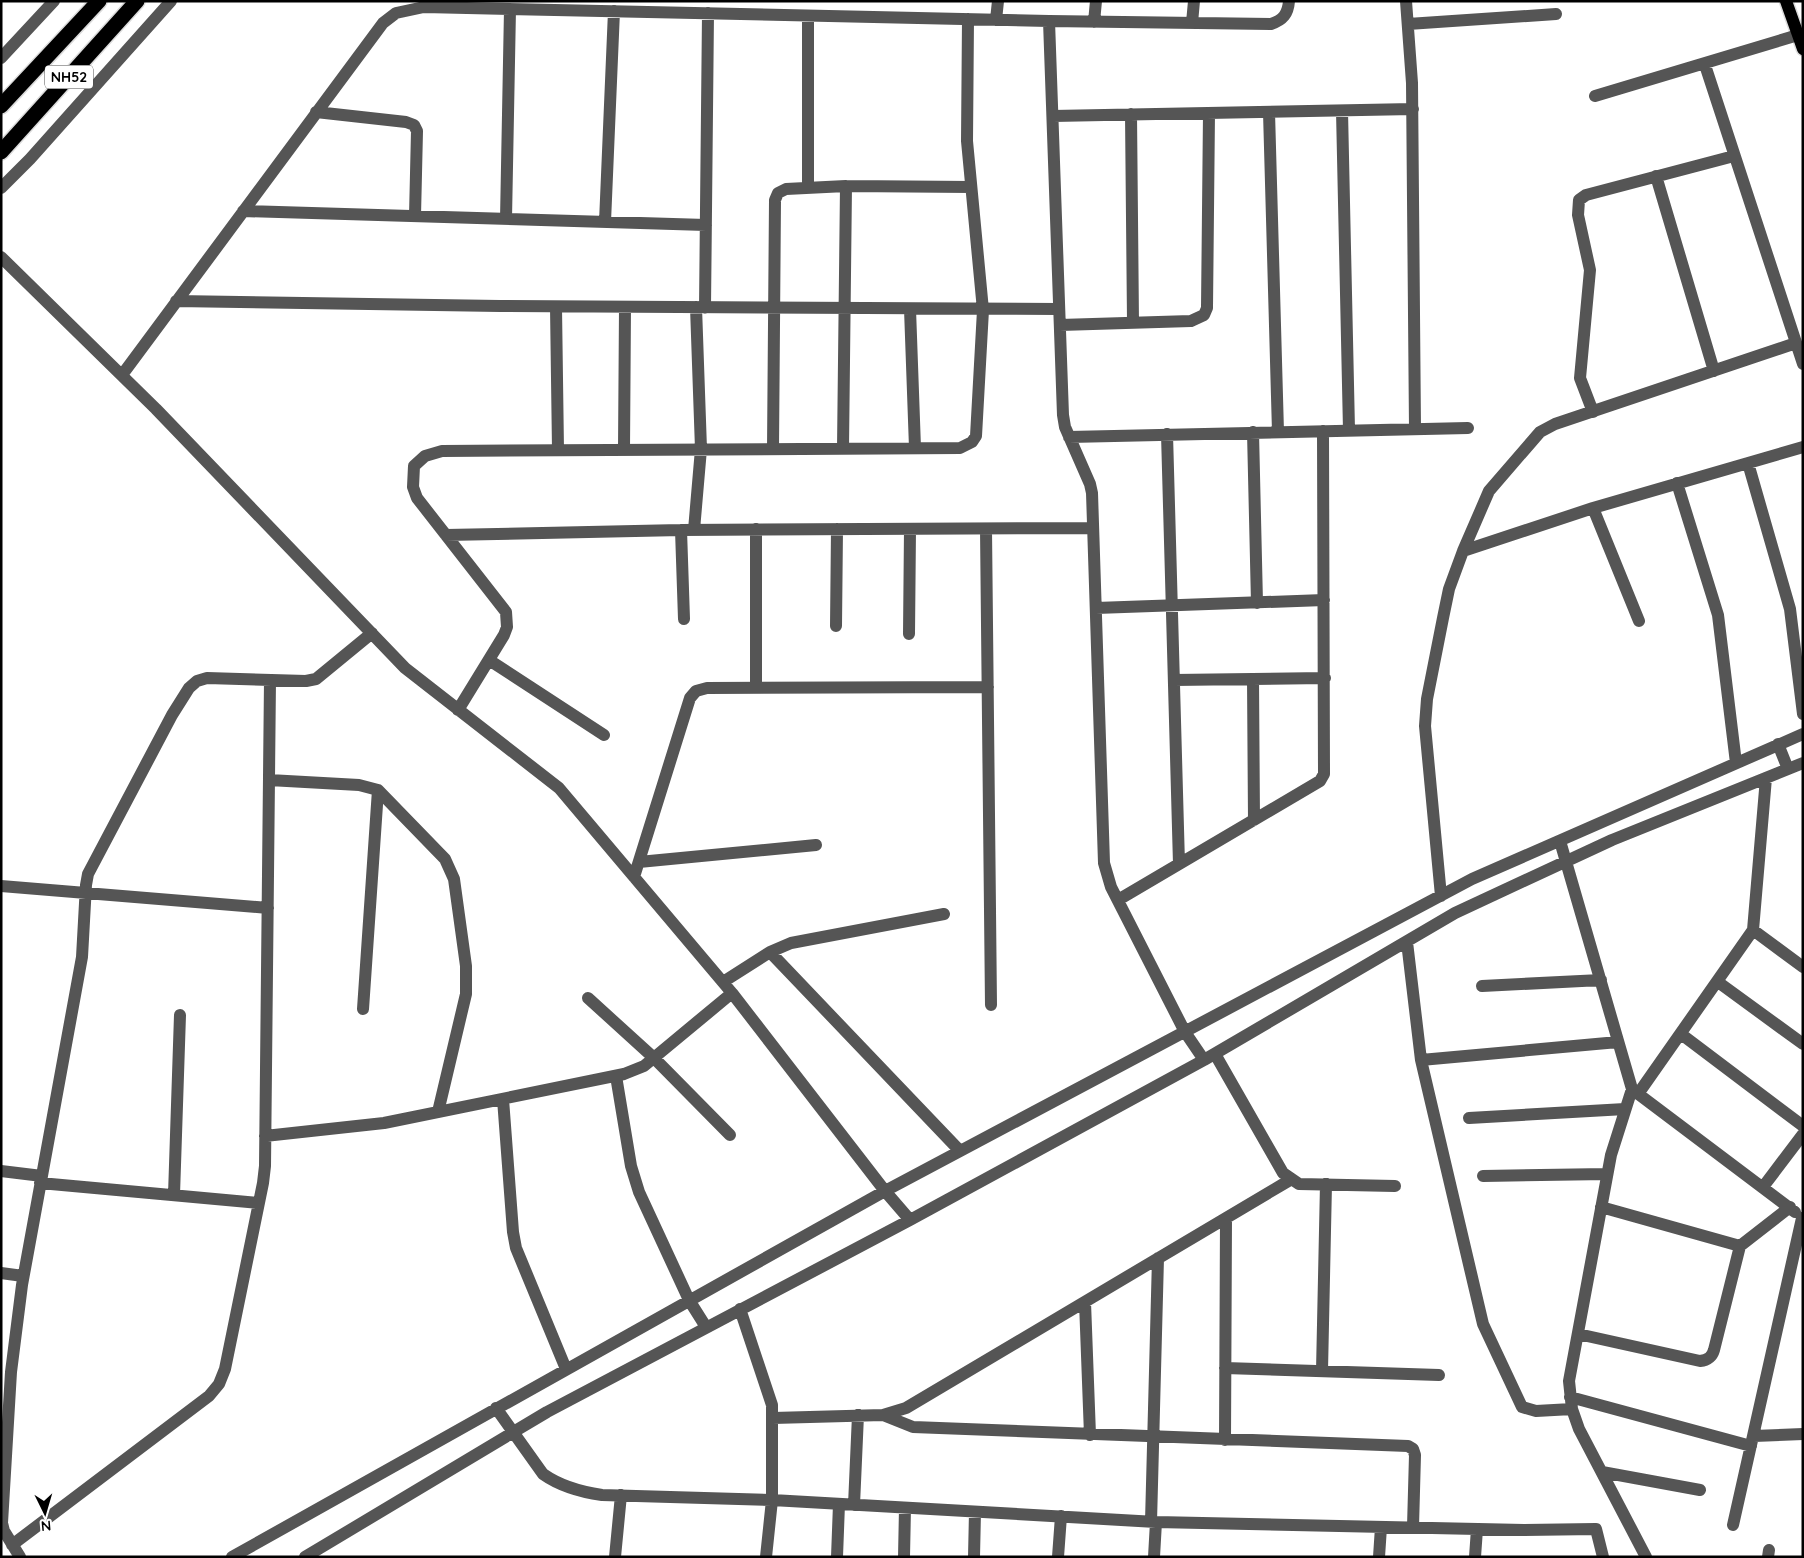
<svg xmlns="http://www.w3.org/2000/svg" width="1804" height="1558" viewBox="0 0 1804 1558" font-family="Quicksand,sans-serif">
  <rect width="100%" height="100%" fill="#fff"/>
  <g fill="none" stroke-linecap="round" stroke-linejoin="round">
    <!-- major casing -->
    <g stroke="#dbdbdb" stroke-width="15">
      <path id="major" d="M1786 1 1803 49"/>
    </g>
    <!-- highway casing -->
    <g stroke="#dbdbdb" stroke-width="18">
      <path id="highway" d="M1 106 99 1
        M1 152 137 1"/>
    </g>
    <!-- minor -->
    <path stroke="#555" stroke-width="12" d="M1406 1 1412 83 1415 429
      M996 20 998 1
      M1049 21 1063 415 1065 427 1090 484 1092 493 1104 863 1111 887 1185 1032 1204 1060
      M1094 22 1096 1
      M1192 23 1194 1
      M1408 24 1556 14
      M1 58 54 1
      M1705 65 1803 364
      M1595 96 1798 35
      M1342 111 1349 430
      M316 112 406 122 414 125 417 131 415 216
      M1269 112 1278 432
      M1131 114 1133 322
      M1053 116 1413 109
      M1656 176 1714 371
      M1 188 30 159 171 1
      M808 188V16
      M243 211 706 225
      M506 219 510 9
      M605 222 614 11
      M1 257 156 409 405 668 559 788 732 993 885 1191 910 1220
      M176 301 500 306 1059 309
      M556 307 558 450
      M705 308 708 13
      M910 309 915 448
      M1060 325 1191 321 1204 315 1207 308 1209 113
      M122 375 383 23 396 13 424 7 1049 21 1271 24C1283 20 1288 14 1289 1
      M1593 412 1580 378 1590 270 1578 215 1579 200 1586 195 1734 156
      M1253 432 1257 603
      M1167 434 1179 864
      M1069 437 1468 428
      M624 449 625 307
      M773 449 775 200 778 193 786 189 846 186 971 187
      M843 449 846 186
      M1748 463 1790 609 1803 714
      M1677 483 1718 615 1736 763
      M1593 508 1639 621
      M756 529V688
      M986 529 991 1005
      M681 530 684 619
      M694 530 701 449 696 307
      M446 535 681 530 1093 528
      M1463 551 1593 508 1803 447
      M1096 608 1324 600
      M836 626 837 529
      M909 634 910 529
      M489 660 604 735
      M1253 679 1254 820
      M1174 680 1325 678
      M458 710 504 635 507 627 506 612 417 498 413 487 414 466 425 456 442 451 960 448 972 442 976 436 983 310 967 141 968 19
      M1778 744 1788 769
      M269 780 359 785 378 790 445 859 454 879 466 966V994L438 1112
      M1560 841 1632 1089 1611 1155 1569 1381 1572 1409 1579 1429 1646 1557
      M639 862 816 845
      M634 877 690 698 696 691 707 688 988 687
      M1 886 268 908
      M1441 896 1425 726 1427 699 1443 618 1449 589 1463 551 1489 491 1540 432 1555 424 1796 343
      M1118 900 1320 781 1324 774 1323 431
      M1753 930 1803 967
      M1407 942 1421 1060 1479 1307 1483 1324 1522 1407 1536 1411 1572 1409
      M770 952 960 1151
      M723 982 770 952 791 943 944 914
      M1718 982 1803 1044
      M1482 986 1601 980
      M588 998 654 1058 730 1135
      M363 1009 378 790
      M1681 1034 1803 1126
      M1215 1054 1283 1173 1299 1184 1395 1186
      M1421 1060 1618 1042
      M616 1076 631 1166 639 1192 689 1300 706 1327
      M1633 1090 1795 1212
      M1638 1094 1753 930 1766 778
      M503 1099 513 1232 516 1248 566 1369
      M1469 1118 1625 1109
      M265 1136 384 1123 624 1074 644 1066 732 993
      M1 1171 42 1176
      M1483 1176 1607 1174
      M40 1183 259 1203
      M1763 1187 1803 1134
      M174 1195 180 1015
      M1601 1207 1740 1246
      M1 1273 23 1276
      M1085 1302 1090 1435
      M1578 1334 1700 1361C1708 1360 1712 1357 1714 1350L1740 1246 1790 1207
      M1225 1368 1439 1375
      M1322 1371 1326 1184
      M1570 1397 1751 1446
      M496 1408 543 1474C560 1486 581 1492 602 1495L772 1500V1405L740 1309
      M883 1415 913 1427 1408 1446 1413 1449 1415 1455 1413 1527
      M773 1418 883 1415 906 1408 1290 1180
      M1754 1436 1803 1434
      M1225 1440 1226 1218
      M1602 1472 1700 1490
      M854 1505 858 1415
      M1151 1522 1158 1258
      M1733 1525 1802 1218
      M12 1545 209 1396 219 1384 225 1369 263 1183 265 1166 270 680
      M20 1557 4 1531 2 1523 11 1372 22 1285 82 957 86 885 88 874 172 715 189 688 197 681 207 678 306 681 316 679 372 633
      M232 1557 885 1191 1472 879 1803 734
      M305 1557 547 1412 910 1220 1204 1060 1455 913 1612 840 1803 763
      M615 1557 621 1495
      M766 1557 772 1500 1156 1522 1524 1530 1596 1529 1603 1557
      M837 1557 839 1504
      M904 1557 905 1508
      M974 1557 975 1512
      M1058 1557 1061 1516
      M1154 1557 1156 1522
      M1379 1557 1381 1527
      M1475 1557 1477 1529
      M1768 1557 1769 1550"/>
    <!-- major -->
    <use href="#major" stroke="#000" stroke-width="12"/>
    <!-- highway -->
    <use href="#highway" stroke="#000" stroke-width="15"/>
  </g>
  <g text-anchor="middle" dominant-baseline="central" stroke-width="5" stroke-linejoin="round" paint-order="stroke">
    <!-- shield labels -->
    <rect fill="#fff" stroke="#4c4c4c" stroke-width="1" x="45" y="65.5" width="48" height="23" rx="4"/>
    <g font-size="14" font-weight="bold" fill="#000">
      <text x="69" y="77">NH52</text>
    </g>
  </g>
  <!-- border -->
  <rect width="1804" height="1558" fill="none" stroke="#000000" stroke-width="5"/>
  <!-- north arrow -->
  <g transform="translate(45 1513) rotate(175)" stroke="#ffffff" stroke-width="4" paint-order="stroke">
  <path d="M0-4L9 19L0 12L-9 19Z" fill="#000000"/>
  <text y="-8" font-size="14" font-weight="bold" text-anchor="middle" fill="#000000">N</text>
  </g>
</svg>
